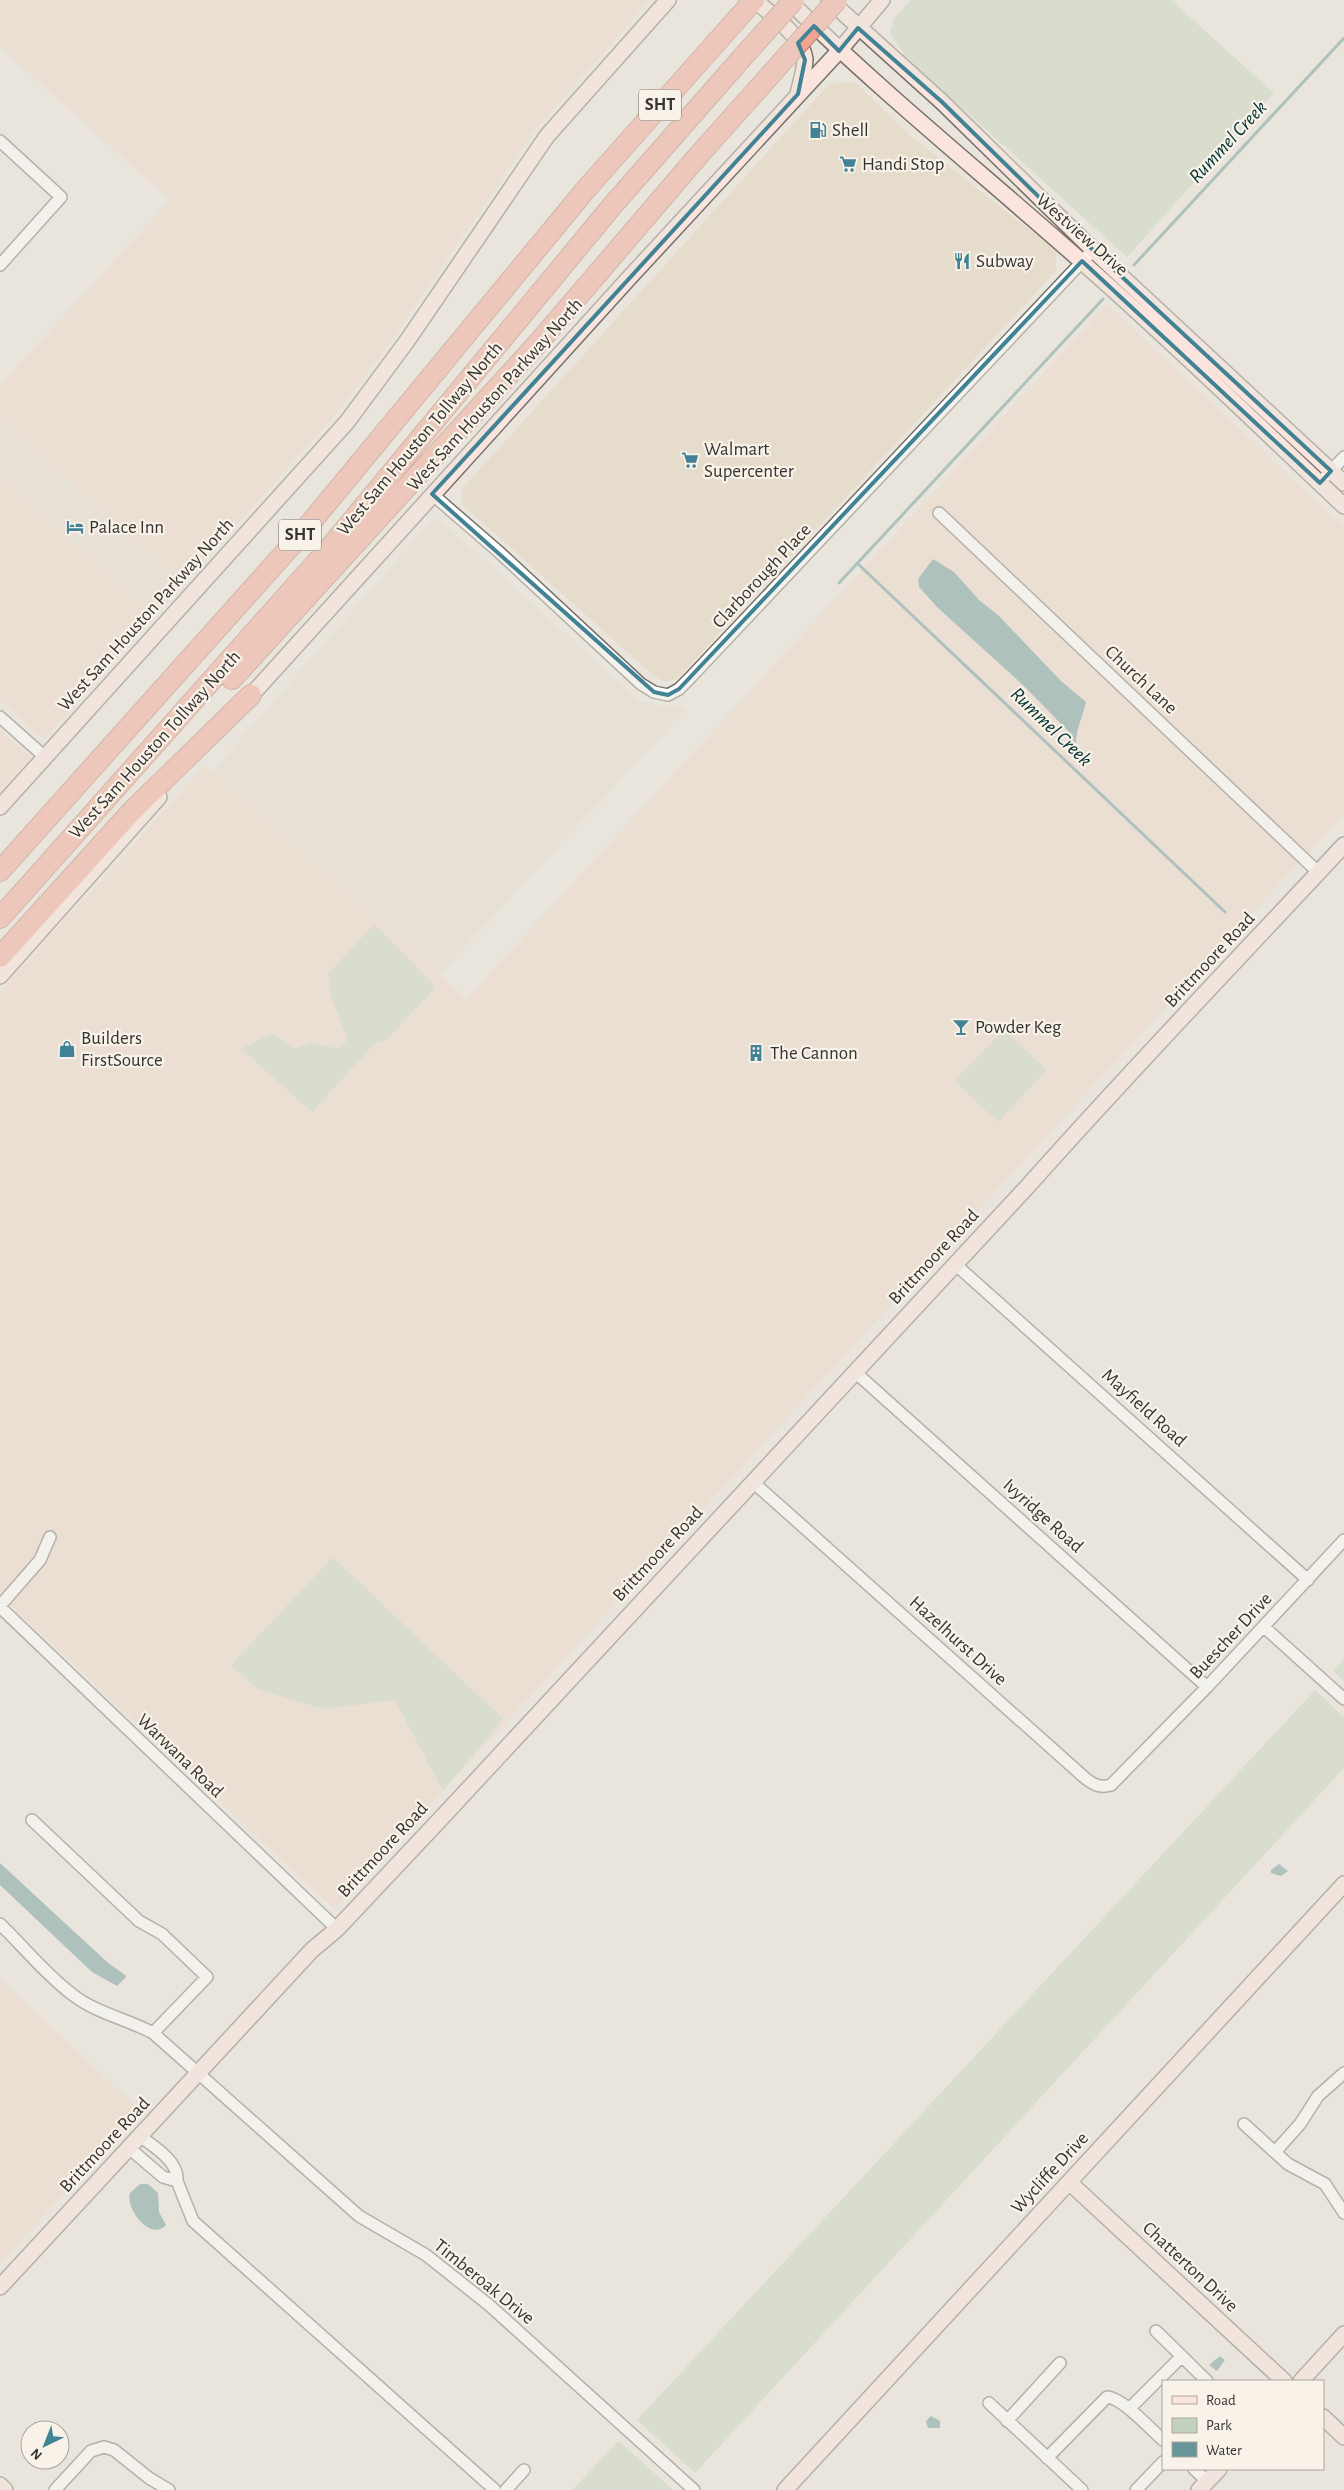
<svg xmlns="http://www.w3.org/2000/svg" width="1344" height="2490" viewBox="0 0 1344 2490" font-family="'Alegreya Sans',sans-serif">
  <rect width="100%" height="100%" fill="#eae5dc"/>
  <!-- built -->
  <path fill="#e5dccc" d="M855 82 911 136 1056 251V271L677 679 666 682 655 677 462 504V489L829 84Z
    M0 419 183 585 156 616 0 475Z
    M439 519 639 700 664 707H688L439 975 212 772 431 521Z"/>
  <!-- industrial -->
  <path fill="#edd7cb" d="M0 0H650L537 128 397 333 337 413 183 585 0 419V385L170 200 0 47Z
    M1107 304 1344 527V814L334 1909 0 1595V992L205 765 466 999Z
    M0 475 156 616 44 740 0 700Z
    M0 730 30 757 0 790Z
    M0 1979 140 2110 0 2264Z"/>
  <!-- green -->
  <path fill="#c3d2bd" d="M911 0H1171L1274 93 1127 257 907 58 890 33 894 18Z
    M374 924 436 987 386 1040 376 1042 312 1112 241 1049 272 1033 294 1049 310 1042 339 1049 348 1039 331 997 328 974Z
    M1004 1030 1047 1070 998 1122 954 1081Z
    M333 1557 503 1719 443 1791 395 1700 323 1709 257 1689 231 1665Z
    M1344 1659V1681L1333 1671Z
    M1315 1690 1344 1717V1768L695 2473 637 2420Z
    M619 2441 673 2490H572Z"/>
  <!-- water -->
  <path fill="#679598" d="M933 559 954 572 979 600 998 615 1061 681 1086 702C1083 716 1076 729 1076 743L1071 744 1069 732 1023 685 937 607 919 587 918 579Z
    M0 1863 107 1962 125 1975 126 1977 117 1986 92 1972 0 1885Z
    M1279 1864 1288 1871 1281 1876 1271 1873V1870Z
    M140 2184H148L158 2193 159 2212 166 2225C151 2242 125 2209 130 2193Z
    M1220 2356 1225 2360 1217 2371 1209 2365Z
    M931 2416 940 2421V2428H928L926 2421Z"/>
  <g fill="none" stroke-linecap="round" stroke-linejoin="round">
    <!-- stream -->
    <path stroke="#679598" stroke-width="3" d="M1134 265 1344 38
      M857 563 1225 912
      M839 583 1103 299"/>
    <!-- street casing -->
    <g stroke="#767169" stroke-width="14">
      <path id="street" d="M0 141 61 197 0 265
        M1326 476 1344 457
        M432 494 499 552 641 684 654 692 668 695 679 689 689 679 1093 250
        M939 513 1319 873
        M0 717 45 757
        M955 1264 1308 1580
        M855 1372 1207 1687
        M753 1482 1085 1778C1094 1785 1100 1788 1111 1785L1207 1687 1344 1540
        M0 1606 40 1560 50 1537
        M0 1607 337 1929
        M1264 1627 1344 1699
        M32 1820 139 1921 162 1934 207 1977 153 2033
        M0 1924C24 1947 46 1975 73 1995 96 2013 127 2019 153 2033L359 2216 426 2255 489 2305 694 2490
        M1244 2124 1288 2164 1325 2184 1344 2213
        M129 2148 163 2177 177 2181C179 2161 154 2147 140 2136
        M1275 2152 1300 2124 1318 2096 1344 2073
        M177 2181 193 2221 495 2490
        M1156 2331 1207 2381
        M989 2403 1082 2490
        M1129 2409 1181 2357
        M1007 2421 1060 2363
        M1047 2458 1107 2397C1123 2398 1150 2429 1163 2440
        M1194 2469 1207 2481
        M55 2490 91 2451 104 2447 114 2450 149 2478 169 2490
        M506 2490 524 2470
        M1136 2490 1163 2462"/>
    </g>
    <!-- secondary casing -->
    <g stroke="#767169" stroke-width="18">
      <path id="secondary" d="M755 0C771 15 802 35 805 59 805 70 800 84 798 94
        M788 0C881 92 983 174 1081 261 1171 340 1257 424 1344 506
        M829 0 942 102 1093 250 1344 483
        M245 702 630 277 839 51 882 0
        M0 807 347 422 407 341 547 136 668 0
        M0 976 159 797
        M1069 2182 1284 2381
        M0 2287 312 1950 337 1929 447 1812 1028 1186C1131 1070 1238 959 1344 845
        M1301 2381 1344 2334
        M1323 2417 1344 2437
        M0 2485 5 2490
        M785 2490 1344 1884
        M1199 2490 1219 2469"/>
    </g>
    <!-- highway casing -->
    <g stroke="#b07c6f" stroke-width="22">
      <path id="highway" d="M232 679 539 342 698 156
        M0 871 298 538 587 188 754 0
        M0 918 332 545 612 206 748 51
        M0 957 132 811 251 695"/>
    </g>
    <!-- street -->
    <use href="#street" stroke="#fff" stroke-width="11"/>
    <!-- secondary -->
    <use href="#secondary" stroke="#fbe3de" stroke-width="15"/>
    <!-- highway -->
    <use href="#highway" stroke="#f2a391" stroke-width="20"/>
    <!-- highway-bridge casing -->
    <g stroke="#b07c6f" stroke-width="22" stroke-linecap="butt">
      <path id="highway-bridge" d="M748 51 794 0
        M698 156 837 0"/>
    </g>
    <!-- highway-bridge -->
    <use href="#highway-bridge" stroke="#f2a391" stroke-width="20"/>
  </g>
  <!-- marked area -->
  <path d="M0 0H1344V2490H0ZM814 26 839 51 858 28 942 102 1093 250 1331 471 1320 483 1082 261 679 689 668 695 654 692 432 494 798 94 805 60 798 43Z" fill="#eae5dc" fill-opacity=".55" fill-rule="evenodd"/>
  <path fill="none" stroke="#418294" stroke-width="4" stroke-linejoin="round" d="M814 26 839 51 858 28 942 102 1093 250 1331 471 1320 483 1082 261 679 689 668 695 654 692 432 494 798 94 805 60 798 43Z"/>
  <!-- icons -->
  <defs>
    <g id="fuel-bare" transform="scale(1.35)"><path d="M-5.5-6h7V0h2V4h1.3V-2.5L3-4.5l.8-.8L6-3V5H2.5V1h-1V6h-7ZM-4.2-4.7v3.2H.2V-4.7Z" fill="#418294" stroke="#f8f2e9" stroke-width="2.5" paint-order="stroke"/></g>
    <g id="supermarket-bare" transform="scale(1.35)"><path d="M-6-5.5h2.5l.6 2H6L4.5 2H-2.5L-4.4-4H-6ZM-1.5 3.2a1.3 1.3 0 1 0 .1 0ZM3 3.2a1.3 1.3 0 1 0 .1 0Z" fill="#418294" stroke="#f8f2e9" stroke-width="2.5" paint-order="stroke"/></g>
    <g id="restaurant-bare" transform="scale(1.35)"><path d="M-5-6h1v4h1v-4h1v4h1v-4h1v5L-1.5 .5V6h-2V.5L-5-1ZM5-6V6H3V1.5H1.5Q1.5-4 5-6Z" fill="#418294" stroke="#f8f2e9" stroke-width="2.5" paint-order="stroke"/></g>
    <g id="hotel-bare" transform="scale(1.35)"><path d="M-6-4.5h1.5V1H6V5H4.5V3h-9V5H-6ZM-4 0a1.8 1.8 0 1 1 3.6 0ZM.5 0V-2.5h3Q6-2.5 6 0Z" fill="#418294" stroke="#f8f2e9" stroke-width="2.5" paint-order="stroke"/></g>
    <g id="bar-bare" transform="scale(1.35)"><path d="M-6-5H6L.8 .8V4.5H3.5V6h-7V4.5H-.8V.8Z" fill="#418294" stroke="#f8f2e9" stroke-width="2.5" paint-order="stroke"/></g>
    <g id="shop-bare" transform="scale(1.35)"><path d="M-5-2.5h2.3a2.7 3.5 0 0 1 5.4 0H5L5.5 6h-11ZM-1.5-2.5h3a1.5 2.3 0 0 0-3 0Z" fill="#418294" stroke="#f8f2e9" stroke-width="2.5" paint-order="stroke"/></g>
    <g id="building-bare" transform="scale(1.35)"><path d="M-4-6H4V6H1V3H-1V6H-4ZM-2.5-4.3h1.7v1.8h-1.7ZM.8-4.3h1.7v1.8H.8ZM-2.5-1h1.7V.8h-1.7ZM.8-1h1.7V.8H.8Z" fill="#418294" stroke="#f8f2e9" stroke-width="2.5" paint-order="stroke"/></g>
  </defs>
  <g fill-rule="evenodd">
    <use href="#fuel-bare" x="818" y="130"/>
    <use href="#supermarket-bare" x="848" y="164"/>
    <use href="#restaurant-bare" x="962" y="261"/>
    <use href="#supermarket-bare" x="690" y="460"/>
    <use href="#hotel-bare" x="75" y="527"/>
    <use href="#bar-bare" x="961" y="1027"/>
    <use href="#shop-bare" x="67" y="1049"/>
    <use href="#building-bare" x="756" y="1053"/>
  </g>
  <g text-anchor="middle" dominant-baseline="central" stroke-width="4.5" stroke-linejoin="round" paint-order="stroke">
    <!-- shield labels -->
    <g fill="#f8f2e9" stroke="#706d68" stroke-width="1">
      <rect x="639" y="89.5" width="42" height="31" rx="4"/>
      <rect x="279" y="519.5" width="42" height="31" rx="4"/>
    </g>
    <g font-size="18" font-weight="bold" fill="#363430">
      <text x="660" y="105">SHT</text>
      <text x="300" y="535">SHT</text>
    </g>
    <!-- poi labels -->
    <g font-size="19" fill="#363430" stroke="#f8f2e9" text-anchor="start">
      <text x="832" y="130">Shell</text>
      <text x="862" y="164">Handi Stop</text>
      <text x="976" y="261">Subway</text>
      <text x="704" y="449">Walmart<tspan x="704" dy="22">Supercenter</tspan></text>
      <text x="89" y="527">Palace Inn</text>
      <text x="975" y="1027">Powder Keg</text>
      <text x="81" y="1038">Builders<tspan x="81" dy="22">FirstSource</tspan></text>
      <text x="770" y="1053">The Cannon</text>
    </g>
    <!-- street labels -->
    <g font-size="19" fill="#363430" stroke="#f8f2e9">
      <text transform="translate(1082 235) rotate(41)">Westview Drive</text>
      <text transform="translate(495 395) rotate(-48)">West Sam Houston Parkway North</text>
      <text transform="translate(420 439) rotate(-50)">West Sam Houston Tollway North</text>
      <text transform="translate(762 576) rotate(-47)">Clarborough Place</text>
      <text transform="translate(146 615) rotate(-48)">West Sam Houston Parkway North</text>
      <text transform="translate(1141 680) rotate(43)">Church Lane</text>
      <text transform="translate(155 745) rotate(-48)">West Sam Houston Tollway North</text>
      <text transform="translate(1210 960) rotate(-47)">Brittmoore Road</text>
      <text transform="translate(934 1257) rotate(-47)">Brittmoore Road</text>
      <text transform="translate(1144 1408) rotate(42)">Mayfield Road</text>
      <text transform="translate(1043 1516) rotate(42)">Ivyridge Road</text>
      <text transform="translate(658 1554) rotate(-47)">Brittmoore Road</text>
      <text transform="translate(1231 1636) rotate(-47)">Buescher Drive</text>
      <text transform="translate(958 1641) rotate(42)">Hazelhurst Drive</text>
      <text transform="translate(180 1756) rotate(44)">Warwana Road</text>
      <text transform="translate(383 1850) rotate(-47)">Brittmoore Road</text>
      <text transform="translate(105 2145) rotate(-47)">Brittmoore Road</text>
      <text transform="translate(1050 2173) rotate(-47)">Wycliffe Drive</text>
      <text transform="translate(1190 2267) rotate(43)">Chatterton Drive</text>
      <text transform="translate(484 2282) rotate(39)">Timberoak Drive</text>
    </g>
    <!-- water labels -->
    <g font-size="20" font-style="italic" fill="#003133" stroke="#f8f2e9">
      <text transform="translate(1228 142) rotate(-47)">Rummel Creek</text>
      <text transform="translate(1051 727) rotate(44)">Rummel Creek</text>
    </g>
  </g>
  <!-- legend -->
  <rect x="1162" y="2380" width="162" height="90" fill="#f8f2e9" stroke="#aaa69f"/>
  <rect x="1172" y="2396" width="25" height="8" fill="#fbe3de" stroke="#aaa69f"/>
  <text x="1206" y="2405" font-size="15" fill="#363430">Road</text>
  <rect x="1172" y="2418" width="25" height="15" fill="#c3d2bd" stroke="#aaa69f"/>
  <text x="1206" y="2430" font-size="15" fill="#363430">Park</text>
  <rect x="1172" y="2442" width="25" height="15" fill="#679598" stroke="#aaa69f"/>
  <text x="1206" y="2455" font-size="15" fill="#363430">Water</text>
  <!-- north arrow -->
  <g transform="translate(45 2445) rotate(223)"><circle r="24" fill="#f8f2e9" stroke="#aaa69f"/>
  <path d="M0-4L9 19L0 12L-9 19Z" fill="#418294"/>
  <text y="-8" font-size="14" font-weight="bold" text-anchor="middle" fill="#363430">N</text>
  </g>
</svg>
